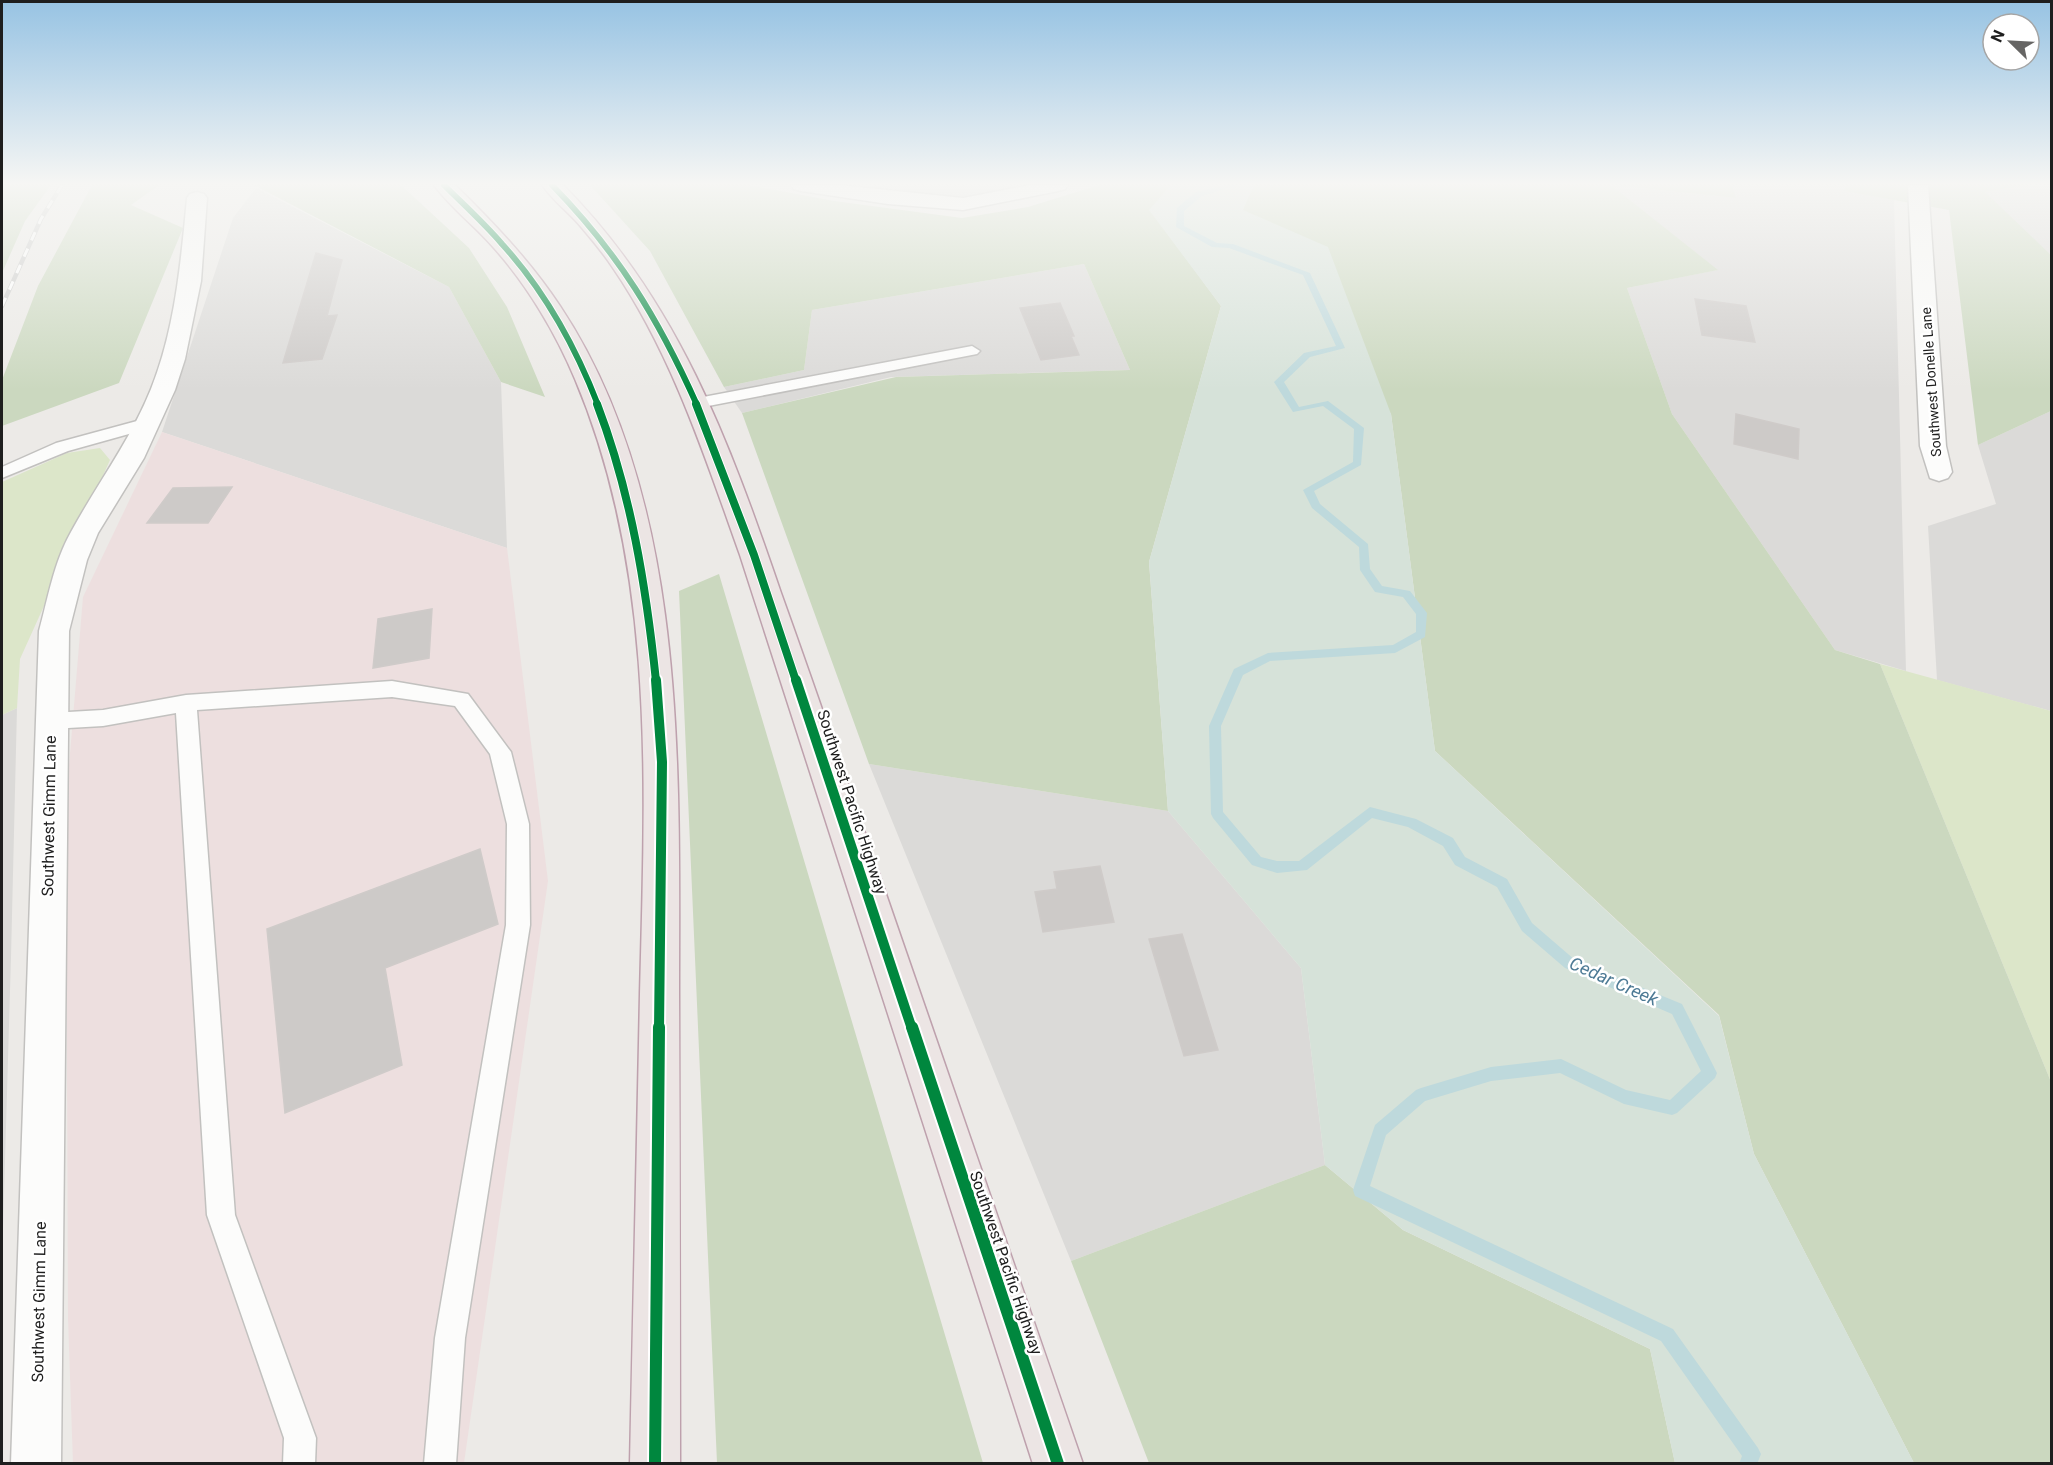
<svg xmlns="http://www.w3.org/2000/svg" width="2053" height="1465" viewBox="0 0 2053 1465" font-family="Roboto,sans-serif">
  <rect width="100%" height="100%" fill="#eceae7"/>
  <!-- residential -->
  <path fill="#dbdad8" d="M869 185H1030L984 196H913L864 188Z
    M1611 185 1735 198 1732 185H1846L1845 191 1894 200 1906 671 1835 650 1672 414 1627 288 1717 270Z
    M2027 185 2051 187V255L1984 192Z
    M256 188 449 287 501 382 507 548 162 432 233 218Z
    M1084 264 1130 370 891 377 742 413 724 387 804 370 812 310Z
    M2051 411V711L1937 680 1928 526 1996 504 1978 445Z
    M17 708 11 957 2 1263V715Z
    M869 764 1168 811 1301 968 1325 1165 1071 1261Z"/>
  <!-- commercial -->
  <path fill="#eddfdf" d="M162 432 507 548 548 881 464 1463 73 1464 68 1318 66 802 83 597Z"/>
  <!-- grass -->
  <path fill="#dce6c9" d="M100 448 110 460 20 659 17 708 2 715V482L67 453Z
    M1880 664 2051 711V1082Z"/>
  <!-- forest -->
  <path fill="#cbd8bf" d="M2 185H51L25 221 2 273Z
    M92 185H159L131 205 183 228 119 383 2 426V380L38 286Z
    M254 185H401L469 248 507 307 545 397 501 382 449 287Z
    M590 185H748L834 201 962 218 1028 207 1099 185H1171L1150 210 1221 306 1149 562 1168 811 869 764 742 413 896 377 1130 370 1084 264 812 310 804 370 724 387 650 251Z
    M1254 185H1611L1718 270 1627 288 1672 414 1835 650 1880 664 2051 1082V1463H1914L1754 1154 1719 1015 1435 751 1391 414 1242 210Z
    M1613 185H1732L1736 198Z
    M1846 185H2027L1985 192 2051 255V411L1978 445 1949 210 1844 191Z
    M719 574 983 1463H717L679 591Z
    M1325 1165 1403 1230 1650 1349 1675 1463H1149L1071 1261Z"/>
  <!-- wetland -->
  <path fill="#d6e2d9" d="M1171 185H1254L1243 210 1328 247 1391 414 1435 751 1719 1016 1754 1154 1914 1463H1675L1650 1349 1403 1230 1325 1165 1301 968 1168 811 1149 562 1221 306 1149 210Z"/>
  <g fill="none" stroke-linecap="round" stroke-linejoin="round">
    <!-- stream -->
    <path fill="#bed9dc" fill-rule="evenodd" d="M1226 185H1237L1202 196 1184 211V226L1217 243 1233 244 1310 273 1345 348 1310 357 1284 382 1299 407 1328 401 1364 428 1361 465 1314 491 1320 504 1368 544 1370 569 1382 586 1410 591 1427 613 1425 637 1395 653 1270 661 1243 675 1221 726 1223 812 1261 857 1277 861H1299L1370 807 1416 819 1453 838 1465 857 1507 879 1532 923 1575 960 1682 1004 1717 1073 1715 1078 1677 1113 1672 1115 1624 1104 1560 1073 1491 1081 1425 1101 1386 1135 1370 1186 1673 1329 1758 1448 1761 1454 1757 1464H1739L1742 1456 1661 1341 1355 1196 1353 1190 1375 1125 1416 1090 1421 1088 1491 1067 1561 1059 1626 1090 1670 1100 1701 1071 1672 1014 1565 968 1522 931 1497 887 1455 865 1443 846 1408 827 1372 818 1307 870 1277 873 1252 865 1213 818 1211 814 1209 726 1234 669 1268 653 1393 645 1416 632V614L1403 597 1375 592 1360 570 1359 547 1312 508 1303 490 1353 462 1354 429 1323 406 1293 412 1274 382 1304 353 1336 346 1303 275 1229 248 1212 247 1176 227 1177 208 1196 192Z"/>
  </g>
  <!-- building -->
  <path fill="#cdcac8" stroke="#cfcbc9" stroke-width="1.5" d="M316 253 342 260 327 316 337 315 322 359 283 363Z
    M1695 299 1746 306 1755 342 1702 335Z
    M1060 303 1074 336H1071L1079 355 1041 360 1020 308Z
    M1736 414 1799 429 1798 459 1734 444Z
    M232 487 208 523H147L173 488Z
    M432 609 429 658 373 668 378 619Z
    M480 849 498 924 385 968 402 1065 285 1113 267 929Z
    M1100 866 1114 922 1043 932 1035 892 1057 889 1054 872Z
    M1182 934 1218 1050 1184 1056 1149 939Z"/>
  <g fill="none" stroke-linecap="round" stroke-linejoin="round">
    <!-- service casing -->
    <g stroke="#c2c1bf" stroke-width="3">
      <path id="service" d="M972 346 980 351 977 354 698 408 690 403 698 398Z
        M148 418 156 423 154 427 68 451 2 478V467L56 443Z
        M392 681 468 694 511 752 529 824 530 925 465 1338 456 1464H424L435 1338 506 925 507 824 490 754 455 706 392 697 197 710 235 1215 316 1438 315 1464H283L284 1438 207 1215 176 713 103 726 51 729 44 727 41 721 44 715 51 713 103 710 186 695Z"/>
    </g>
    <!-- minor casing -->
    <g stroke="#c2c1bf" stroke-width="3">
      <path id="minor" d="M791 185H839L963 198 1030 185H1068L1065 189 1058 191 963 210 888 204 801 191 794 189Z
        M1908 185H1928L1946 446 1952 472 1948 478 1939 481 1930 478 1920 446Z
        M197 192 204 194 207 198 201 281 185 359 175 390 144 458 98 533 87 560 69 631 61 1464H11L39 631C48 598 54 562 71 532 97 484 130 441 151 389 175 329 181 262 187 198L190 194Z"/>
    </g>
    <!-- trunk casing -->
    <g stroke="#bea1ad" stroke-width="3">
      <path id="trunk" d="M434 185H455C494 223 530 261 560 306 689 500 679 769 679 993 680 1150 680 1307 680 1464H630C633 1307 637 1151 640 994 645 788 657 573 575 379 556 333 527 285 494 248 475 226 451 208 434 185Z
        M542 185H563C678 301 729 441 781 593 807 665 832 738 857 810 932 1028 1008 1246 1083 1464H1033L740 555C705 457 672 354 613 268 604 254 593 241 582 228 570 213 553 201 542 185Z"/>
    </g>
    <!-- service -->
    <use href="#service" fill="#fcfcfb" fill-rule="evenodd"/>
    <!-- minor -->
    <use href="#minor" fill="#fcfcfb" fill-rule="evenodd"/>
    <!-- trunk -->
    <use href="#trunk" fill="#ece5e4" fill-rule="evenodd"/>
    <!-- rail casing -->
    <g stroke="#cacac9" stroke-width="4.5">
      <path id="rail" d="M2 306 41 219 62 185"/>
    </g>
    <!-- rail -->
    <use href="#rail" stroke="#fff" stroke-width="3" stroke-dasharray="9" stroke-linecap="butt"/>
    <!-- cycleway-far3 casing -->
    <g stroke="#fff" stroke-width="8">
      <path id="cycleway-far3" d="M444 185C463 204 484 223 502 244 544 290 576 348 598 405
        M552 185C619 254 658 318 697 405"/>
    </g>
    <!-- cycleway-far2 casing -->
    <g stroke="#fff" stroke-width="10">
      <path id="cycleway-far2" d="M597 404C631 493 646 586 656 681
        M696 404 754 555 796 681"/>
    </g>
    <!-- cycleway-far1 casing -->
    <g stroke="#fff" stroke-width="14">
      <path id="cycleway-far1" d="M656 680 662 762 659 1029
        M796 680 912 1029"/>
    </g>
    <!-- cycleway casing -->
    <g stroke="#fff" stroke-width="16">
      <path id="cycleway" d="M912 1027 1058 1464
        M655 1464 659 1027"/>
    </g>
    <!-- cycleway-far3 -->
    <use href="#cycleway-far3" stroke="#00873e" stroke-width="6"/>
    <!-- cycleway-far2 -->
    <use href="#cycleway-far2" stroke="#00873e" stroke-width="8"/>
    <!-- cycleway-far1 -->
    <use href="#cycleway-far1" stroke="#00873e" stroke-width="10"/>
    <!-- cycleway -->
    <use href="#cycleway" stroke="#00873e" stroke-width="12"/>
  </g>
  <!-- sky -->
  <linearGradient id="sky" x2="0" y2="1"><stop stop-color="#97c3e3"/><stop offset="0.47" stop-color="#f6f6f4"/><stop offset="1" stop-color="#f6f6f4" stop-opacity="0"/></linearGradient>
  <rect width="2053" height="390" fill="url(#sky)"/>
  <g text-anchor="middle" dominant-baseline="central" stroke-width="5" stroke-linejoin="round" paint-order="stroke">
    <!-- far-street labels -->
    <g font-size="14" fill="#1e1e1e" stroke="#fff">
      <text transform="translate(1931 382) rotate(-94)">Southwest Donelle Lane</text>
    </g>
    <!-- street labels -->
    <g font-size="16" fill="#1e1e1e" stroke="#fff">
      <text transform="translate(852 802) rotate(72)">Southwest Pacific Highway</text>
      <text transform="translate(49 816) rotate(-89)">Southwest Gimm Lane</text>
      <text transform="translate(1006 1263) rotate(71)">Southwest Pacific Highway</text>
      <text transform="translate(39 1302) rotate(-89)">Southwest Gimm Lane</text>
    </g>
    <!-- water labels -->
    <g font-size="18" font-style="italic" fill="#4d7a95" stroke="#fff">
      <text transform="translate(1614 981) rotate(24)">Cedar Creek</text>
    </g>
  </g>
  <!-- border -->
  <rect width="2053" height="1465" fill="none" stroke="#1e1e1e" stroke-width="6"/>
  <!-- north arrow -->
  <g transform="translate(2011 42) rotate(294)"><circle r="28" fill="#ffffff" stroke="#a5a5a5" stroke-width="1.5"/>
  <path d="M0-4.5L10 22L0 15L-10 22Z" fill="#666564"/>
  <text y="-9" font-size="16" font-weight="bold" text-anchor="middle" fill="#1e1e1e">N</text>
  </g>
</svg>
